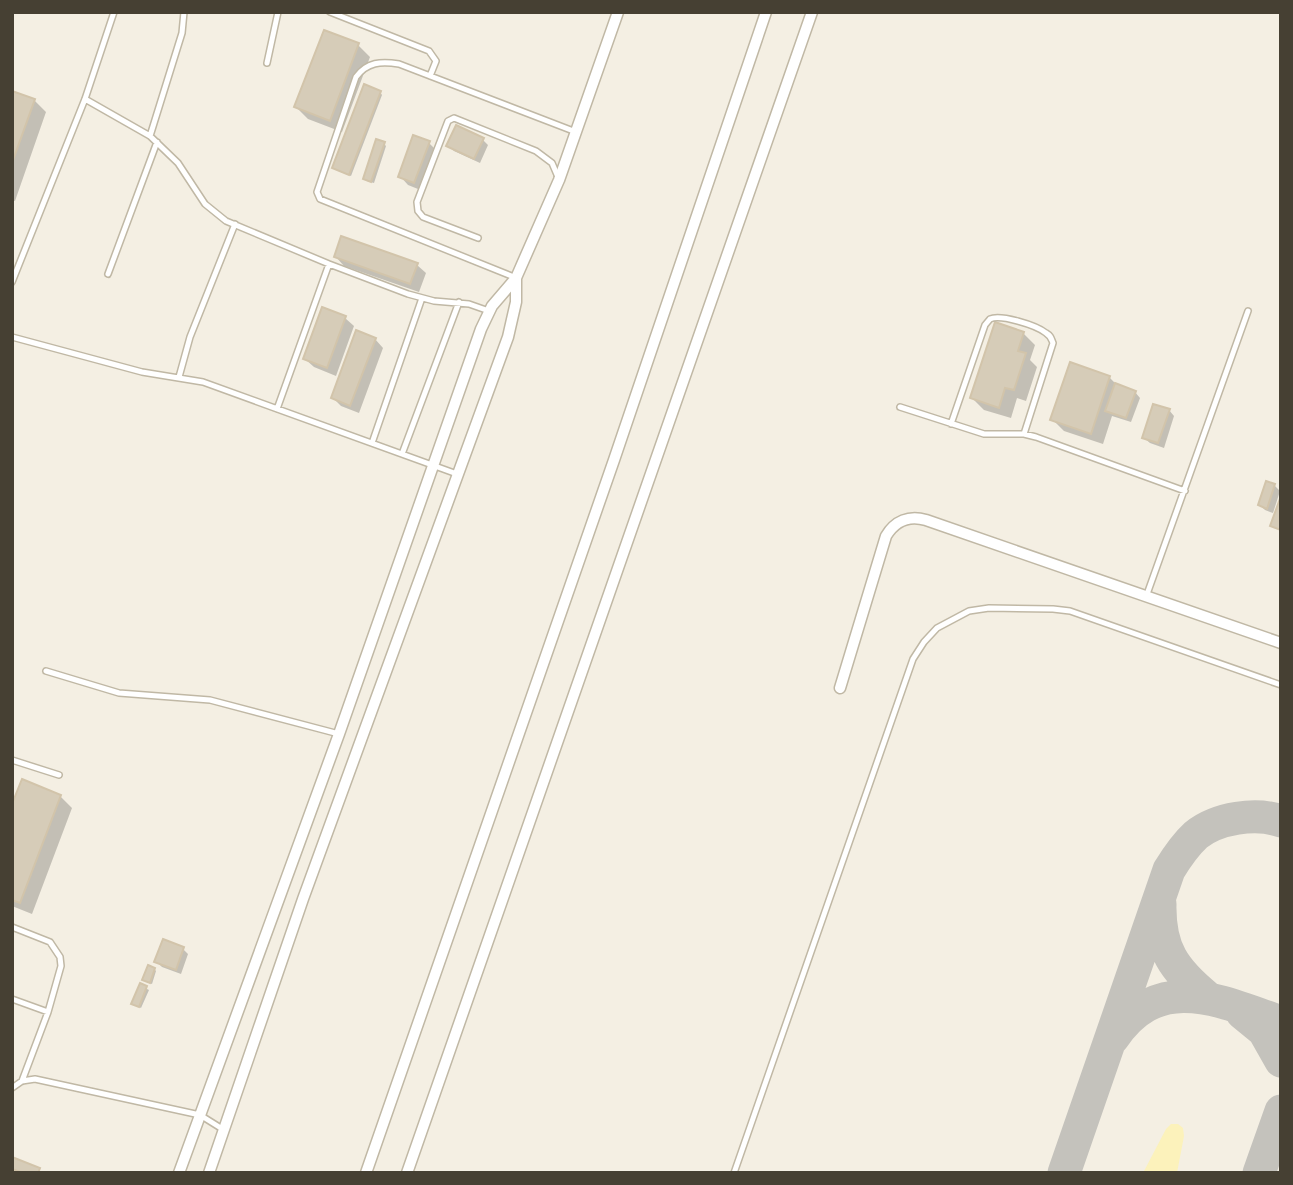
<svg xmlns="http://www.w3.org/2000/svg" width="1293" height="1185" viewBox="0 0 1293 1185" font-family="Commissioner,sans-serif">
  <rect width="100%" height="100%" fill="#f4efe3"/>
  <!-- sand -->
  <path fill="#fcf2bb" d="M1171 1124H1178L1183 1128 1184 1136 1177 1173H1143L1166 1129Z"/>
  <!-- shadow -->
  <path fill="#0003" d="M358 45 370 57 342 132 308 119 296 107Z
    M380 92 382 95 351 176 336 170 334 168Z
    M12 93 34 100 46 112 15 201 12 200Z
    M414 137 429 143 438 152 423 191 408 185 400 176Z
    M483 140 488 145 480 163 454 151 448 145Z
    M384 144 386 146 374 183 367 181 365 178Z
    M336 257 417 265 426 273 419 292 344 266Z
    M345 318 354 326 336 376 314 367 305 359Z
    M1023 333 1035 345 1030 360 1037 367 1026 401 1017 398 1011 418 984 410 972 398Z
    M375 339 383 348 359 413 341 406 333 398Z
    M1109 377 1118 386 1135 392 1140 398 1131 422 1112 416 1103 444 1064 431 1052 419Z
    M1169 410 1174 416 1164 448 1150 443 1144 438Z
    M1274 485 1280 491 1273 513 1265 510 1260 505Z
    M60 796 72 808 32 914 12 906V809Z
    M183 949 188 954 181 974 162 967 157 962Z
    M154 969 156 971 152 984 147 982 144 980Z
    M141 986 149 990 141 1008 134 1004Z"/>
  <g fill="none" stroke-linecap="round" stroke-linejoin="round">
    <!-- taxiway -->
    <path stroke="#c4c2bc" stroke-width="33" d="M1160 904C1159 949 1174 970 1207 997
      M1242 1013 1264 1031 1281 1061
      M1113 1038C1159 970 1220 1001 1281 1022
      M1064 1173 1169 870C1177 857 1185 845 1196 835 1217 818 1256 812 1281 821
      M1259 1173 1281 1111"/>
  </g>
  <!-- building -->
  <path fill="#d6ccb8" stroke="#d2c4aa" stroke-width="2" d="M324 30 359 43 330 121 294 107Z
    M364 84 381 91 349 175 332 168Z
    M12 91 35 99 12 163Z
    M456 125 484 138 474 159 446 146Z
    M413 135 430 141 414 183 398 177Z
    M376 139 385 142 371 182 363 179Z
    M341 236 418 263 410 284 334 257Z
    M322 307 346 316 327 368 303 359Z
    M995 322 1024 332 1018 351 1026 353 1014 390 1005 388 999 408 970 398Z
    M356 330 376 338 350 406 331 398Z
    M1070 362 1110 376 1091 434 1050 420Z
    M1115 383 1136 391 1126 418 1105 411Z
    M1153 404 1170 409 1158 443 1142 438Z
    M1266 481 1275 484 1267 509 1258 505Z
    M1281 496V530L1270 526Z
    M22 779 61 795 20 903 12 900V804Z
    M163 939 184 947 176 970 154 962Z
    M148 965 155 968 150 983 142 980Z
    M140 983 147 986 139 1007 131 1004Z
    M12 1157 40 1168 38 1173H23L12 1169Z"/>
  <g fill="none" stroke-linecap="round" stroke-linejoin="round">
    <!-- service casing -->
    <g stroke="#c0b8a5" stroke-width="8">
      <path id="service" d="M330 12 429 51 436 61 430 76
        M267 63 278 12
        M85 99 150 136 178 163 205 204 226 221 329 264 408 294 434 301 469 304 489 311
        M150 136 182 33 184 12
        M478 238 423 217 418 211 417 202 448 121 454 118 536 151 552 163 558 177
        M108 274 157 142
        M514 277 320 199 317 192 356 77C367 62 381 61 399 64L576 132
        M12 282 85 99 114 12
        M12 337 142 372 203 382 457 474
        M179 377 190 337 235 224
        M900 407 984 434H1024L1036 437 1185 491
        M277 409 329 264
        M951 424 985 325 990 319C1000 314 1036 325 1046 333 1051 336 1051 338 1053 343L1024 434
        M372 443 422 298
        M402 454 459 302
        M1146 597 1248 311
        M46 671 119 693 210 700 339 734
        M12 760 59 775
        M12 927 50 942 60 957 61 966 48 1012 22 1081
        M12 999 48 1012
        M12 1088 22 1081 35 1079 200 1115 224 1130
        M734 1173 913 659 924 642 937 628 969 611 989 608 1053 609 1070 611 1281 685"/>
    </g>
    <!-- minor casing -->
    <g stroke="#c0b8a5" stroke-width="13">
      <path id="minor" d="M840 688 886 536C895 521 909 515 926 520L1281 643
        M179 1173 339 734 481 329 492 306 516 278 559 180 618 12
        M209 1173 303 899 508 337 516 302V278
        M366 1173 614 460 766 12
        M407 1173 812 12"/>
    </g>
    <!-- service -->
    <use href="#service" stroke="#fff" stroke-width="5"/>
    <!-- minor -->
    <use href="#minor" stroke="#fff" stroke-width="10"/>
  </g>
  <!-- border -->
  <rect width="1293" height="1185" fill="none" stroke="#464033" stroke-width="28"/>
</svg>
